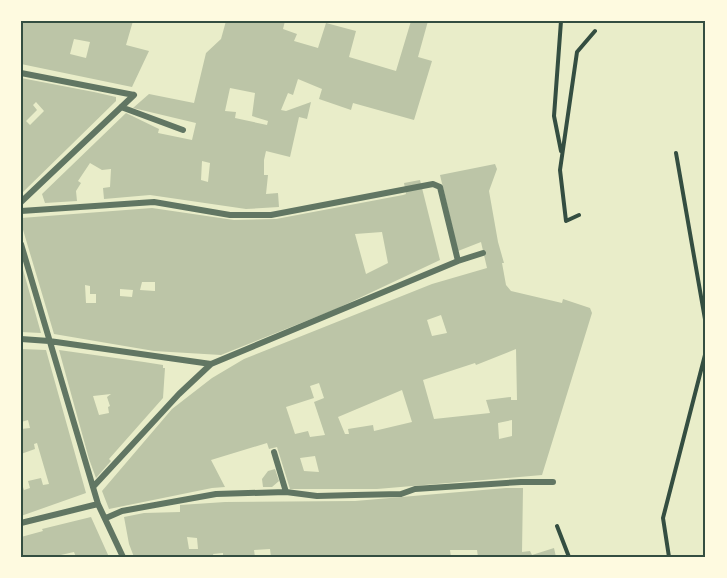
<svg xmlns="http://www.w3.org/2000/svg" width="727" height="578" viewBox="0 0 727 578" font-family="'PT Sans Narrow',sans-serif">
  <rect width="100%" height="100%" fill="#e9edc9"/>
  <!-- building -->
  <path fill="#bcc5a7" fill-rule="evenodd" d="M21 21H34L40 23 41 21H133L126 45 149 51 132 87 21 64ZM74 39 90 42 86 58 70 54Z
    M226 21H285L283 29 297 34 294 41 318 48 326 23 356 31 349 57 396 71 411 21H428L418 57 432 61 414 120 353 103 351 110 319 99 322 89 298 79 293 95 288 93 281 110 286 111 311 102 307 119 299 117 290 157 266 151 264 160V175H268L266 194 278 193 279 207 246 209 150 195 104 199 103 188 110 187 111 169 102 170 90 163 78 181 81 183 76 191 77 201 45 203 42 194 126 113 159 129 158 133 192 140 196 123 133 108 149 94 194 103 206 53 221 39ZM230 88 255 93 252 116 268 121 267 125 235 118 236 112 225 111ZM202 161 210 163 208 182 201 180Z
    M21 78 94 92 116 97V101L21 194ZM36 102 44 111 30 125 26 121 37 110 33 105Z
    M495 164 497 169 489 191 498 242 504 263H502L506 285 511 291 562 303 563 299 590 308 592 313 542 475 377 489H290L277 447 269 449 267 443 211 460 225 487 212 488 109 509 102 491 172 409 212 378 244 359 432 284 487 268 481 242 458 251 440 175ZM441 315 447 333 432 336 427 320ZM516 349 517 400H511V397L486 400 490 413 434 419 423 380 475 363 476 365ZM319 383 324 398 314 402 325 435 310 437 308 431 295 434 286 407 314 398 310 386ZM402 390 412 422 374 431 373 425 348 429 349 434H345L338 417ZM512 420V436L499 439 498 423ZM315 456 319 472 304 471 300 458Z
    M420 180 440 260 336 309 221 355 154 351 54 334 21 223V218L152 208 234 220 276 219 403 195 406 194 404 183ZM382 232 388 263 366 274 355 234ZM142 282H155V291L140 290ZM85 285 90 286V294H96V303H86ZM120 289 133 290 132 297 120 296Z
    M22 266 41 333 21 332Z
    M21 349 46 350 86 493 21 516V481L24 490 30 488 28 481 41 478 43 485 49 484 37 443 34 444 35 449 21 454V429L30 428 28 420 21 422Z
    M59 350 144 362 163 365V368H165L163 398 109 459 111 461 96 478 89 459ZM111 394 107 397 110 406 108 407 109 413 99 415 93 396Z
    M275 469 279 481 272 487H263L262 479 268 471Z
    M506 488H523L522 552 530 551 532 555 554 548 556 557H478L477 550H450L451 557H271L270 549 254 550 255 557H223V553L213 554 214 557H134L129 544 124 517 144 513 180 512V505L225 502 355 501ZM187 537 197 538 198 549H189Z
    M91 517 109 557H76L74 552 52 557H21V537L43 531 42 529Z"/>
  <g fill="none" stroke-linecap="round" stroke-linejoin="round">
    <!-- path -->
    <path stroke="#344e41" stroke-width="4" d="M561 21 554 116 561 151
      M676 153 706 325
      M579 215 566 221 560 170 577 52 595 31
      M557 526 569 557
      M669 557 663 518 706 351"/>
    <!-- minor -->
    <path stroke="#617663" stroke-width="6" d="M21 73 134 95
      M121 107 183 130
      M21 202 134 95
      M21 211 154 202 230 215H271L433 184 440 187 458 261
      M21 244 98 504 123 557
      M21 339 49 341 211 364
      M274 452 286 492
      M93 487 179 394 211 364 458 261 483 253
      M106 518 122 511 216 494 286 492 317 496 355 495 401 494 415 489 521 482H553
      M21 523 98 504"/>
  </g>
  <!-- border -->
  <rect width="727" height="578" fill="none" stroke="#fefae0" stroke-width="45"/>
  <rect x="22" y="22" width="682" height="534" fill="none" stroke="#344e41" stroke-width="2"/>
</svg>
